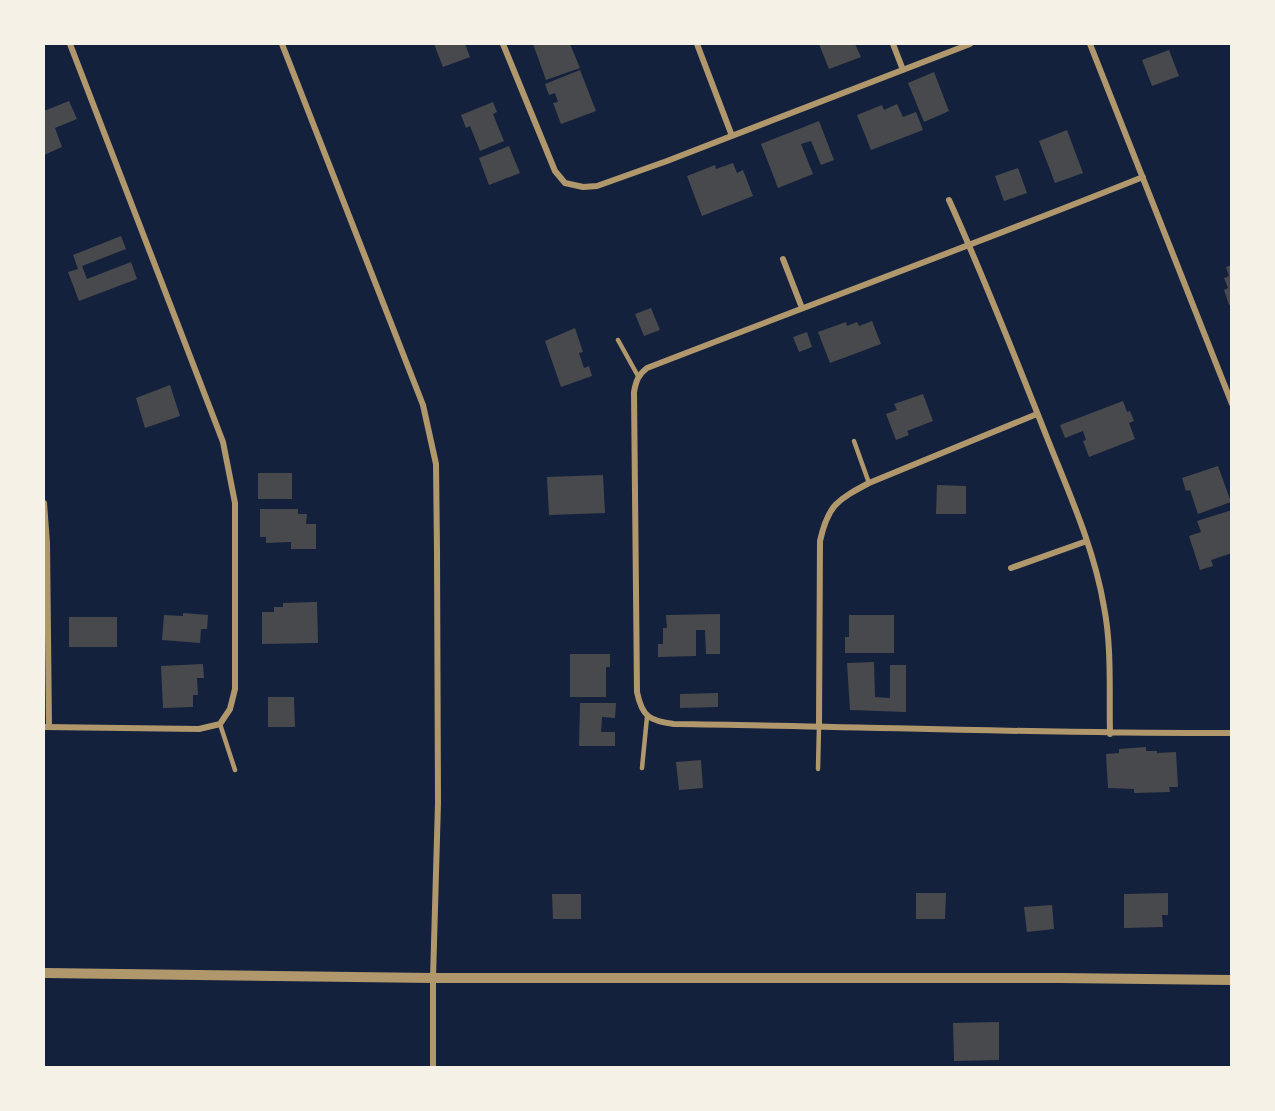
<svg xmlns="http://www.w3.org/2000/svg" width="1275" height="1111" viewBox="0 0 1275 1111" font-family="'Exo 2',sans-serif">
  <rect width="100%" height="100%" fill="#14213d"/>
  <!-- building -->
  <path fill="#48494c" d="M434 44H465L470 57 443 67Z
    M533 44H570L580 68 546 80Z
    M819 44H855L861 57 829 69Z
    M1169 50 1179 76 1152 86 1142 60Z
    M580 70 596 111 561 124 553 103 558 102 555 93 549 95 545 84Z
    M934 72 949 111 924 122 908 83Z
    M69 101 77 119 55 128 62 147 44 155V111Z
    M493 102 497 112 493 114 504 141 480 151 470 126 466 128 461 115Z
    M897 104 903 117 916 112 923 130 871 150 857 115 882 105 884 110Z
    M819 121 834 160 821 165 811 141 801 144 813 174 778 188 761 144Z
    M1067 130 1083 173 1055 183 1039 141Z
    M509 146 520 173 489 185 479 158Z
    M733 163 737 173 743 170 753 196 702 216 687 176 715 165 716 169Z
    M1018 168 1027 193 1004 201 995 176Z
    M121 236 126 249 82 266 87 279 131 262 137 279 79 301 68 272 78 269 73 255Z
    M1232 265V304L1229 305 1224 290 1228 288 1224 278 1229 276 1226 267Z
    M651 308 660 330 644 336 635 314Z
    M872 321 881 344 830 363 818 332 846 322 847 326 857 322 859 326Z
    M575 328 583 352 579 353 584 368 589 366 592 376 561 387 545 341Z
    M807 332 812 347 799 352 793 337Z
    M170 385 180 416 145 428 136 398Z
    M923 394 933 421 907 431 909 435 896 440 886 414 897 410 894 404Z
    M1123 401 1127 412 1130 411 1134 421 1129 423 1135 439 1089 457 1083 441 1086 440 1083 431 1065 438 1060 425Z
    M1218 466 1231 502 1198 514 1190 490 1186 491 1182 478Z
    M258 473H292V499H258Z
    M603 475 605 513 549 515 547 477Z
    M937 485 966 486V514H936Z
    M260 509H298V514H307L306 524H316V549H291V542L266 543V537H260Z
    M1232 510V553L1211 560 1213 566 1200 570 1189 536 1201 532 1197 521Z
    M317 602 318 643 262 644V612H274V607H283V603Z
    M183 613 208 615 207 629H201L200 643 162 640 164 615 183 616Z
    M720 614V654H706L705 630H696V656L658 657V644H663V628H667L666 615Z
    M849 615H894V653H845V637H849Z
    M69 617H117V647H69Z
    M570 654H610V667H606V697H570Z
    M874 662 875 697 890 698V665H906V712L850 710 847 663Z
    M203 664 204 678H197L198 695H193V707L163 708 161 666Z
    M718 693V707L680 708V694Z
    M268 697H294L295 727H268Z
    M580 703H616L615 718 602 717 601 732H615V746H579Z
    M1146 747V751H1157V753L1176 752 1178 787H1169L1170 792 1134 793V789L1108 788 1106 754 1119 753V749Z
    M701 760 703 788 679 790 676 762Z
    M916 893H946L945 919H916Z
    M1168 893V915H1162L1163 927 1124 928V894Z
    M552 894H581V919H553Z
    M1052 905 1054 929 1027 932 1024 907Z
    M999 1022V1060L954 1061 953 1023Z"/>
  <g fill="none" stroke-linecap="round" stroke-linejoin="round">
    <!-- service -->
    <path stroke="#b1986c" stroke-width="4.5" d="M618 340 638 376
      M854 441 869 483
      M220 724 235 770
      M642 768 647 717
      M818 769 819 726"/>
    <!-- minor -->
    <path stroke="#b1986c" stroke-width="6" d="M282 44 423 405 436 464 437 551 438 803 433 978V1068
      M503 44 555 171 565 183 583 187 597 186 667 161 970 44
      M697 44 732 136
      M893 44 903 70
      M1090 44 1232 404
      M1143 177C978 243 812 304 647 368 638 375 636 381 634 392L637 692C642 717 650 721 674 724 860 726 1046 734 1232 733
      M949 200C984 277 1015 357 1046 435 1068 491 1094 547 1104 607 1112 648 1109 692 1110 734
      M783 259 802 308
      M44 503 47 543 49 727
      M1011 568 1087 541
      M819 726 820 541C828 505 837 500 869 483L1037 414
      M44 727 199 729 220 724 230 709 235 689V503L223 442 70 44"/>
    <!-- tertiary -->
    <path stroke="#b1986c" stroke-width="10" d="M44 973 433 978H1060L1232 980"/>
  </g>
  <!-- border -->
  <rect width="1275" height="1111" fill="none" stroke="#f6f1e7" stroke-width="90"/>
</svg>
